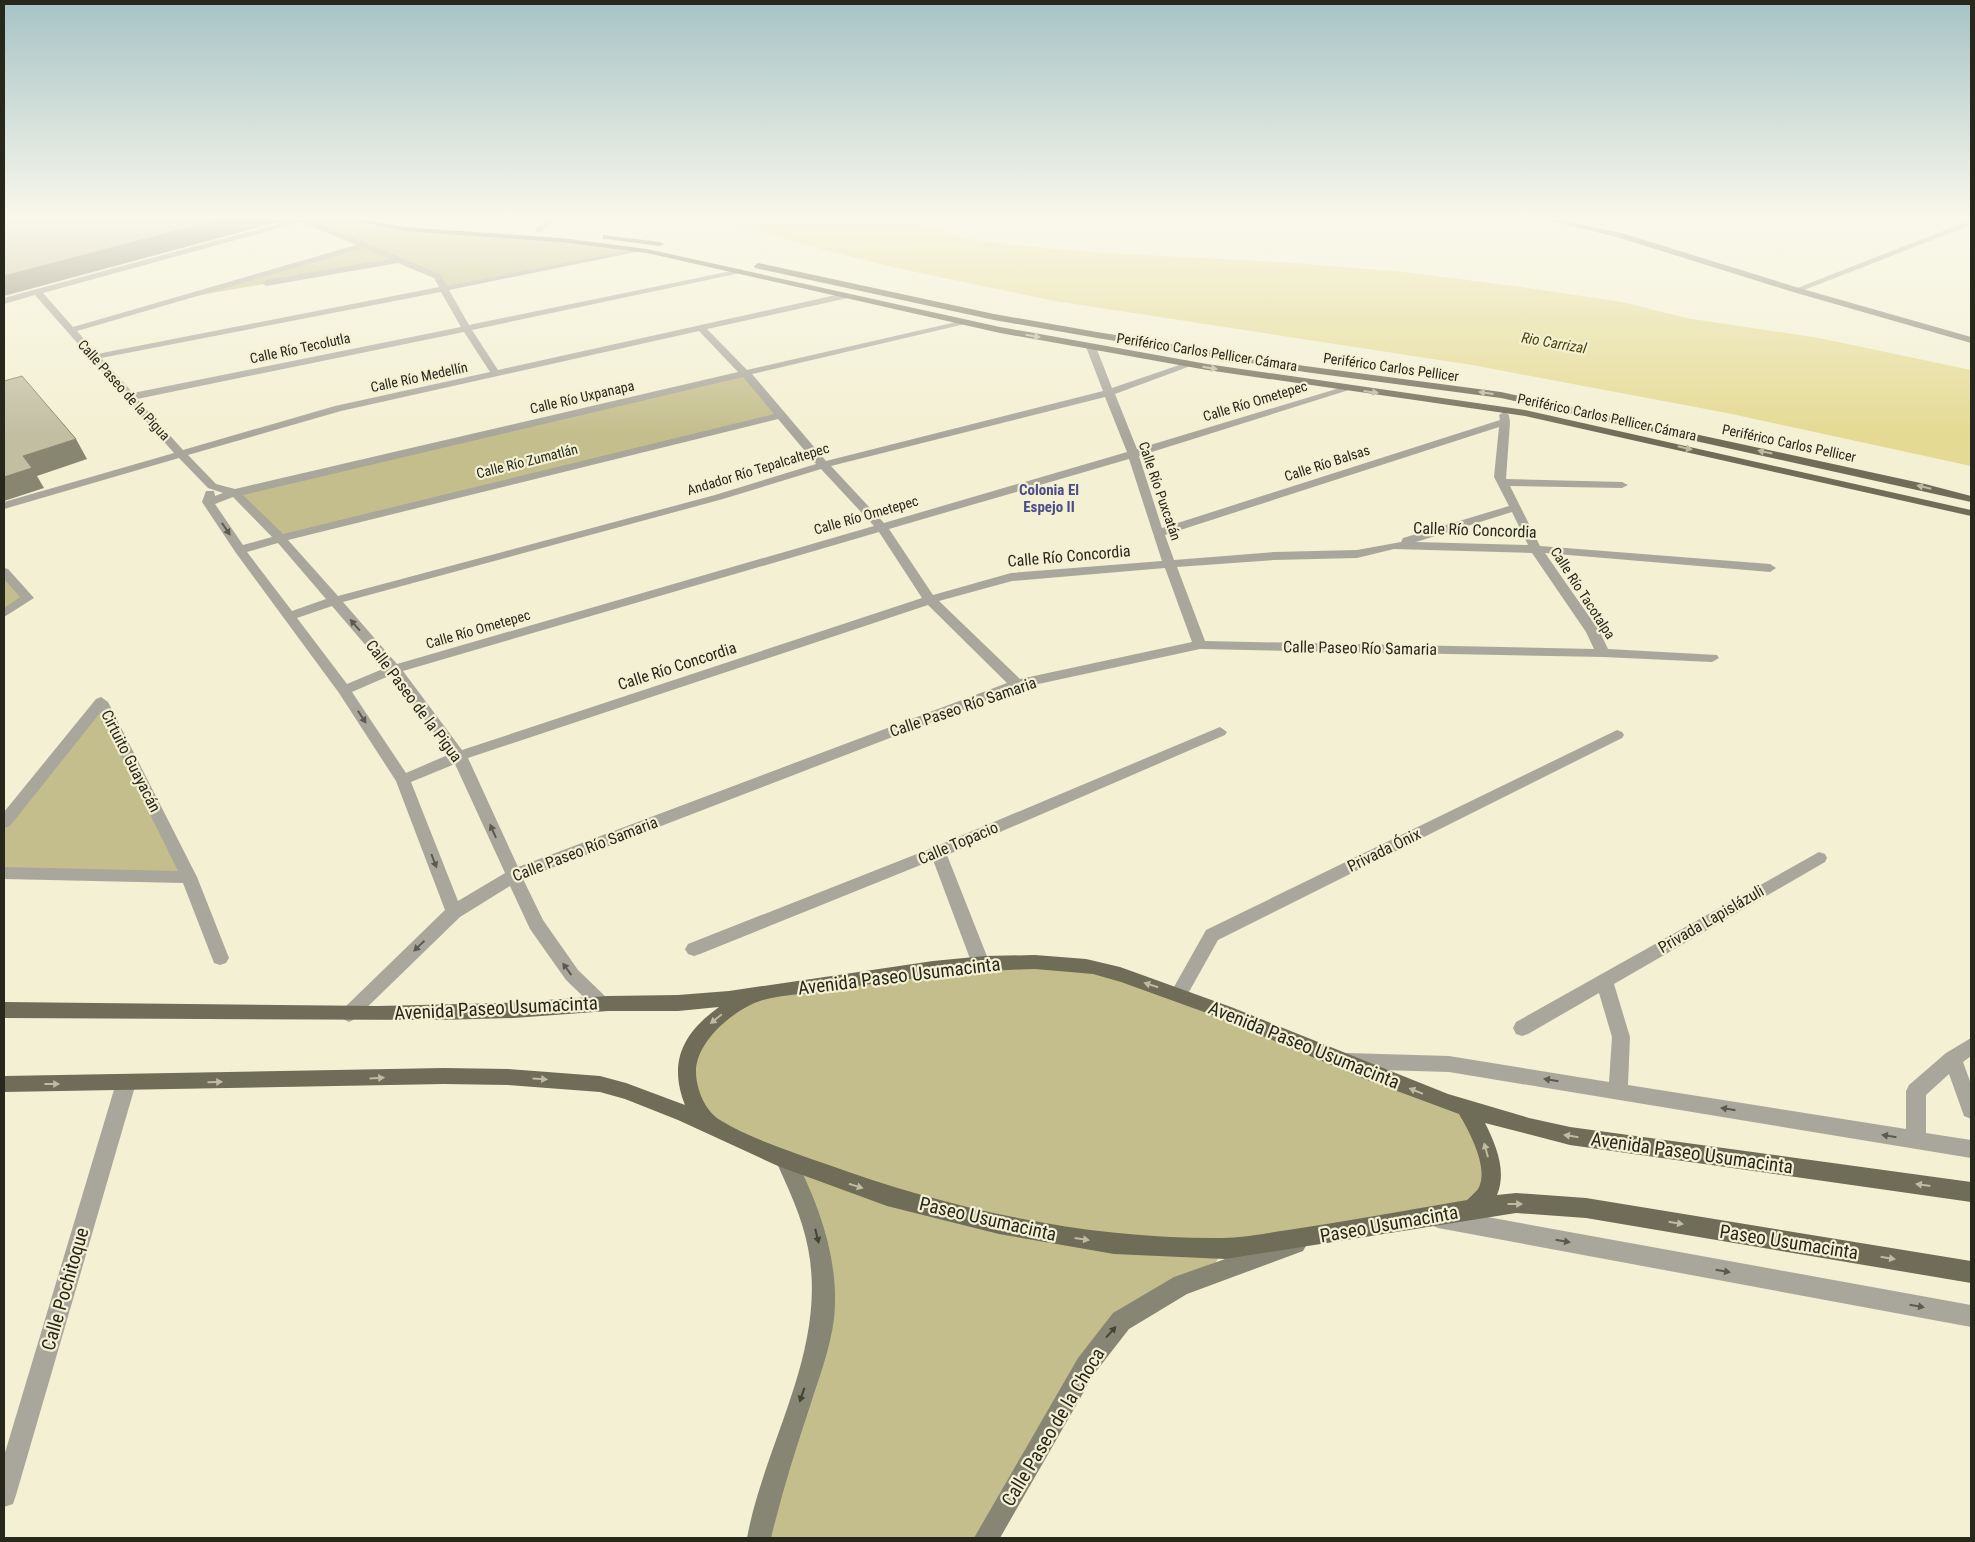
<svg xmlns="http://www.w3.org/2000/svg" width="1975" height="1542" viewBox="0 0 1975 1542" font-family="'Roboto Condensed',sans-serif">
  <rect width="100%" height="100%" fill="#f3f0d3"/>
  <!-- green -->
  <path fill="#c4be8d" d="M305 219H348L404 229 561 240 637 251 444 289 437 276 400 260 184 298 365 245 302 220Z
    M745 373 781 415 280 538 235 493Z
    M4 572 28 598 4 613Z
    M101 702 189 877 4 873V822Z
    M1090 966 1466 1109 1489 1163 1472 1209 1225 1249 1206 1276 1136 1311 1019 1483 985 1538H759L767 1500 823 1286 785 1159 696 1107 692 1045 758 994 883 975Z"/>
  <!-- water -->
  <path fill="#e4da93" d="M718 219H904L964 238 1010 245 1105 253 1281 262 1404 272 1527 288 1622 302 1686 318 1819 338 1971 370V466L1727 413 1472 365 1055 301 896 268 828 251Z"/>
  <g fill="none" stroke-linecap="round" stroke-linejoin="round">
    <!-- street -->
    <path fill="#a9a79b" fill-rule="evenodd" d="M296 219H309L440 274 447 286 637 249 641 251 449 290 469 325 741 269 745 272 472 330 498 370 845 293 848 294V298L707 329 747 370 965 320V324L752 374 826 461 1103 391 1086 347 1091 344 1096 347 1112 388 1188 362 1196 364 1115 394 1137 449 1343 387 1352 389 1139 456 1162 528 1500 420 1499 415 1504 412 1509 415 1510 422 1506 479 1622 482 1628 485 1622 488 1510 486 1540 546 1770 564 1776 568 1770 572 1545 553 1600 632 1608 649 1717 655 1719 658 1712 662 1603 657 1200 649 1020 688 523 879 543 920 578 970 607 998 610 1003 607 1008 601 1011 595 1008 566 980 530 929 510 886 460 917 355 1019 349 1022 343 1019 340 1014 343 1009 445 910 396 781 339 693 236 553 202 502 206 491H214L215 496 223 493 208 488 179 458 4 509V502L174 453 35 295 4 304V298ZM301 222 356 245 73 327 43 293ZM363 248 390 259 266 280 262 283 266 286 398 263 434 278 439 287 97 354 77 331ZM441 292 461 327 133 393 101 358ZM699 331 738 372 235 489 216 484 188 455 341 411ZM464 332 490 372 335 406 183 450 137 399ZM743 377 774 414 283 534 243 495ZM1105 397 1127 452 884 523 831 466ZM778 419 816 464 715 495 338 596 288 540ZM1499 427 1494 477 1509 506 1403 538 1401 542 1357 550 1274 552 1174 560 1165 535ZM1129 459 1162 561 1011 573 933 595 889 529ZM821 469 874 526 397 664 343 602 723 499ZM233 497 272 537 243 545 215 504ZM1512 512 1528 545 1416 542ZM879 532 922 598 462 750 403 671ZM278 543 326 599 292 611 247 552ZM1394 549 1532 553 1586 632 1594 649 1205 641 1177 567 1274 560 1357 558ZM1165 568 1192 642 1020 679 939 601 1012 581ZM928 605 1007 683 518 867 468 758ZM332 606 385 668 347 684 297 618ZM391 675 450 754 406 773 352 692ZM455 764 505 873 458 901 411 782Z
      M546 219H554L542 232H536V228Z
      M1971 220V225L1799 292 1792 290Z
      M4 568 8 569 34 598 4 617V608L20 597 4 579Z
      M101 697 108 702 197 877 229 958 226 963 220 965 214 963 183 883 4 879V867L178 871 100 713 10 826 4 828V812L96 699Z
      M1220 727 1227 732 1225 735 947 855 990 964 987 969 981 971 975 969 972 964 933 860 700 954 694 956 688 954 685 949 688 944 932 848Z
      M1617 730 1622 732 1624 735 1622 738 1218 940 1185 999 1179 1001 1173 999 1170 994 1206 930Z
      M1819 852 1825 854 1827 858 1825 862 1614 984 1630 1037 1628 1085 1906 1129V1091L1909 1085 1946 1053 1971 1038V1056L1963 1062 1971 1084V1119L1964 1116 1949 1074 1926 1095V1133L1971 1140V1158L1449 1072 1347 1069 1340 1067 1338 1061 1340 1055 1347 1053 1449 1056 1609 1082 1612 1037 1599 993 1528 1034 1522 1036 1516 1034 1513 1028 1516 1022Z
      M126 1075 133 1077 136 1083 16 1495 13 1504 4 1507V1456L116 1083 119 1077Z
      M1438 1208 1971 1305V1327L1438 1228 1431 1225 1428 1218 1431 1211Z"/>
    <!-- secondary -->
    <path fill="#878573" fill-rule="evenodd" d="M1544 219H1558L1625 234 1799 288 1971 337V343L1793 292 1620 238Z
      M785 1150 792 1152C819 1204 840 1260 834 1319 830 1349 820 1375 811 1403 796 1448 782 1492 771 1538H747C765 1441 828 1350 808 1248 802 1216 788 1188 775 1159L778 1152Z
      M1296 1234 1303 1237 1307 1244 1303 1251 1187 1294 1129 1329 1094 1374 1000 1538H974L1078 1358 1113 1313 1174 1277Z"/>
    <!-- primary -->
    <path fill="#6f6c57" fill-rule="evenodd" d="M344 219H361L404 227 561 238 647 249 1000 327 1207 364 1525 410 1971 510V516L1525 416 1207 370 1000 333 647 253 561 242 404 231Z
      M603 235 660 242 664 244 660 246 606 239H603Z
      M758 263 994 314 1097 332 1305 366 1501 392 1925 484 1971 496V502L1501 398 1305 372 1097 338 994 320 755 268 754 266Z
      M1035 955 1086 959 1120 967 1231 1007 1448 1094 1529 1118 1570 1127 1971 1182V1202L1570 1145 1485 1123C1496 1145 1507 1171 1497 1195L1516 1193 1586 1198 1971 1261V1283L1586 1218 1516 1213 1225 1259 1114 1254 999 1234 887 1206 778 1166 678 1120 625 1099 600 1092 508 1085 444 1084 4 1092V1076L444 1068 508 1069 600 1076 626 1083 685 1105C668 1062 683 1033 719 1007L678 1011H608L514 1018 440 1020 4 1018V1002L378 1006 502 1003 608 996 678 995 729 991 933 961 985 956ZM1035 969 1093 974 1121 982 1218 1017 1362 1078 1459 1114C1469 1131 1490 1169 1478 1189 1475 1193 1471 1196 1467 1200 1407 1210 1348 1221 1288 1230 1266 1233 1244 1238 1222 1238 1087 1239 952 1210 826 1164 792 1152 751 1139 720 1120 705 1111 697 1090 696 1074 694 1043 733 1010 760 1001 778 995 805 994 825 991 895 980 964 971 1035 969Z"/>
  </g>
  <!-- shaded-wall -->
  <path fill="#888571" d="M221 219H289L4 296V276Z
    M76 439 87 459 37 476 44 488 4 501V477L23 456Z"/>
  <!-- building -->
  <path fill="#c2bea2" stroke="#888571" d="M4 219H221L4 276Z
    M22 376 76 439 23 456 32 468 4 477V381Z"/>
  <!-- one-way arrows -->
  <defs><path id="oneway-solid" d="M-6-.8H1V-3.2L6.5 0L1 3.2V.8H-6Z" transform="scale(1.25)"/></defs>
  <g fill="#bebba1">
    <use href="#oneway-solid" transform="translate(1033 336) rotate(10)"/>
    <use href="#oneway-solid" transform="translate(1210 368) rotate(9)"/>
    <use href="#oneway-solid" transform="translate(1371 392) rotate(7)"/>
    <use href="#oneway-solid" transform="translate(1486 393) rotate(-172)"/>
    <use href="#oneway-solid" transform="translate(1685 448) rotate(13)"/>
    <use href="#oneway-solid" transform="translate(1765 452) rotate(-168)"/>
    <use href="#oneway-solid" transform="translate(1924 487) rotate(-167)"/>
    <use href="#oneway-solid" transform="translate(1151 985) rotate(-162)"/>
    <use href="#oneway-solid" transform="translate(716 1019) rotate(141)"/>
    <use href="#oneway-solid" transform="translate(377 1078) rotate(-3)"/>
    <use href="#oneway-solid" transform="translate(540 1079) rotate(3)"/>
    <use href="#oneway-solid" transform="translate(215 1082) rotate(-1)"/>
    <use href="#oneway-solid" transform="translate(52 1084)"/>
    <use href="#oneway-solid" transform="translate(1416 1091) rotate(-158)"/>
    <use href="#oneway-solid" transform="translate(1571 1136) rotate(-171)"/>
    <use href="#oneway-solid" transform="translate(1486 1150) rotate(-105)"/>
    <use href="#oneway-solid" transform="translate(1923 1185) rotate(-172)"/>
    <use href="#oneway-solid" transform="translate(856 1186) rotate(18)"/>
    <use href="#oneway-solid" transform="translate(1515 1204)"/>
    <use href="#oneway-solid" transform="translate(1676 1223) rotate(9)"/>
    <use href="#oneway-solid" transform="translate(1082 1239) rotate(8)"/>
    <use href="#oneway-solid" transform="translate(1888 1258) rotate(9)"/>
  </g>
  <g fill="#5c5a4f">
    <use href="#oneway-solid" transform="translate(226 529) rotate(56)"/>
    <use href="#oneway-solid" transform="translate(355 625) rotate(-131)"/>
    <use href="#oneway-solid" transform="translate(362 717) rotate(57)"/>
    <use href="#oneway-solid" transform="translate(493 831) rotate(-114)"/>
    <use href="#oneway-solid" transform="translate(434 861) rotate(69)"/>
    <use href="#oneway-solid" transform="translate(419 946) rotate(136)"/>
    <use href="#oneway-solid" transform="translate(567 969) rotate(-126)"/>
    <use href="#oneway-solid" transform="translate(1551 1080) rotate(-171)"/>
    <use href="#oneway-solid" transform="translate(1728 1109) rotate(-171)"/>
    <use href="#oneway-solid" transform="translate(1889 1136) rotate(-171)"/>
    <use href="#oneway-solid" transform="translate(1563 1241) rotate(10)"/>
    <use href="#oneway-solid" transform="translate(1723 1271) rotate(10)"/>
    <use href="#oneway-solid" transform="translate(1917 1306) rotate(10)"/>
  </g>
  <g fill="#444336">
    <use href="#oneway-solid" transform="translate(817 1236) rotate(76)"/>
    <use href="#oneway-solid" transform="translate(1111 1332) rotate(-48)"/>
    <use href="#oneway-solid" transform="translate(802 1395) rotate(109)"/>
  </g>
  <!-- sky -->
  <linearGradient id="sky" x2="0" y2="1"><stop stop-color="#a6c3c6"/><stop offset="0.5" stop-color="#faf8eb"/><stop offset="1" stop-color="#faf8eb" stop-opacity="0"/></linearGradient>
  <rect width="1975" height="435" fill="url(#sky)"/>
  <g text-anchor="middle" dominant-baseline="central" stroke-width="4.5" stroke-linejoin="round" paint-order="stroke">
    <!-- far-street labels -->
    <g font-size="14" fill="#28271c" stroke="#f3f0d3">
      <text transform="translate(300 348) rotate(-12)">Calle Río Tecolutla</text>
      <text transform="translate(1207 352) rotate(9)">Periférico Carlos Pellicer Cámara</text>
      <text transform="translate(1391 367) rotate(8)">Periférico Carlos Pellicer</text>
      <text transform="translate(419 377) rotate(-12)">Calle Río Medellín</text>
      <text transform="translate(124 390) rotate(48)">Calle Paseo de la Pigua</text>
      <text transform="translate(582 397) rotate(-13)">Calle Río Uxpanapa</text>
      <text transform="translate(1255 401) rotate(-17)">Calle Río Ometepec</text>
      <text transform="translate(1607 417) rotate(12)">Periférico Carlos Pellicer Cámara</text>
      <text transform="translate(1789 443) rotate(12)">Periférico Carlos Pellicer</text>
      <text transform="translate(527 461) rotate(-14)">Calle Río Zumatlán</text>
      <text transform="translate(1327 463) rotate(-18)">Calle Río Balsas</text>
      <text transform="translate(758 469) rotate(-17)">Andador Río Tepalcaltepec</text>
      <text transform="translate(1160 491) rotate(71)">Calle Río Puxcatán</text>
      <text transform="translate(866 515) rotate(-16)">Calle Río Ometepec</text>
      <text transform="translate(1583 593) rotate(57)">Calle Río Tacotalpa</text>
      <text transform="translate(478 629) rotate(-16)">Calle Río Ometepec</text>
    </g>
    <!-- far-water labels -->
    <g font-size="15" font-style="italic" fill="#4b440c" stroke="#f3f0d3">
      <text transform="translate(1554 343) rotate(10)">Rio Carrizal</text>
    </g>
    <!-- far-neighbourhood labels -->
    <g font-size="15" font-weight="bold" fill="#4c4c89" stroke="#f3f0d3">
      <text x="1049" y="490">Colonia El<tspan x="1049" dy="17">Espejo II</tspan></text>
    </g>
    <!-- street labels -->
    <g font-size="16" fill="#28271c" stroke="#f3f0d3">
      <text transform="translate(1475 530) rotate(2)">Calle Río Concordia</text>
      <text transform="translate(1069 556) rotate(-5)">Calle Río Concordia</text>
      <text transform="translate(1360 648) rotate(1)">Calle Paseo Río Samaria</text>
      <text transform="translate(677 666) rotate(-18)">Calle Río Concordia</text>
      <text transform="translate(414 701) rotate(53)">Calle Paseo de la Pigua</text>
      <text transform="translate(963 707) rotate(-19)">Calle Paseo Río Samaria</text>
      <text transform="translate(131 761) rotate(63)">Cirtuito Guayacán</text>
      <text transform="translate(958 843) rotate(-23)">Calle Topacio</text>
      <text transform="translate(585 849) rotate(-21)">Calle Paseo Río Samaria</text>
      <text transform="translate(1384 850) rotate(-26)">Privada Ónix</text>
      <text transform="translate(1711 919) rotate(-30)">Privada Lapislázuli</text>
    </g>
    <!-- near-street labels -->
    <g font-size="19" fill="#28271c" stroke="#f3f0d3">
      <text transform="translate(899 976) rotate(-7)">Avenida Paseo Usumacinta</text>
      <text transform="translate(496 1008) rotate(-3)">Avenida Paseo Usumacinta</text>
      <text transform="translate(1304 1045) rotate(22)">Avenida Paseo Usumacinta</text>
      <text transform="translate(1692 1153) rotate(8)">Avenida Paseo Usumacinta</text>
      <text transform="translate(988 1219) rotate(13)">Paseo Usumacinta</text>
      <text transform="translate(1389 1224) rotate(-10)">Paseo Usumacinta</text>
      <text transform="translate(1789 1242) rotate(9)">Paseo Usumacinta</text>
      <text transform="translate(65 1289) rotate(-74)">Calle Pochitoque</text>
      <text transform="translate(1053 1427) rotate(-59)">Calle Paseo de la Choca</text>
    </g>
  </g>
  <!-- border -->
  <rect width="1975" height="1542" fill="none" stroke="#28271c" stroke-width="10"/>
</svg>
